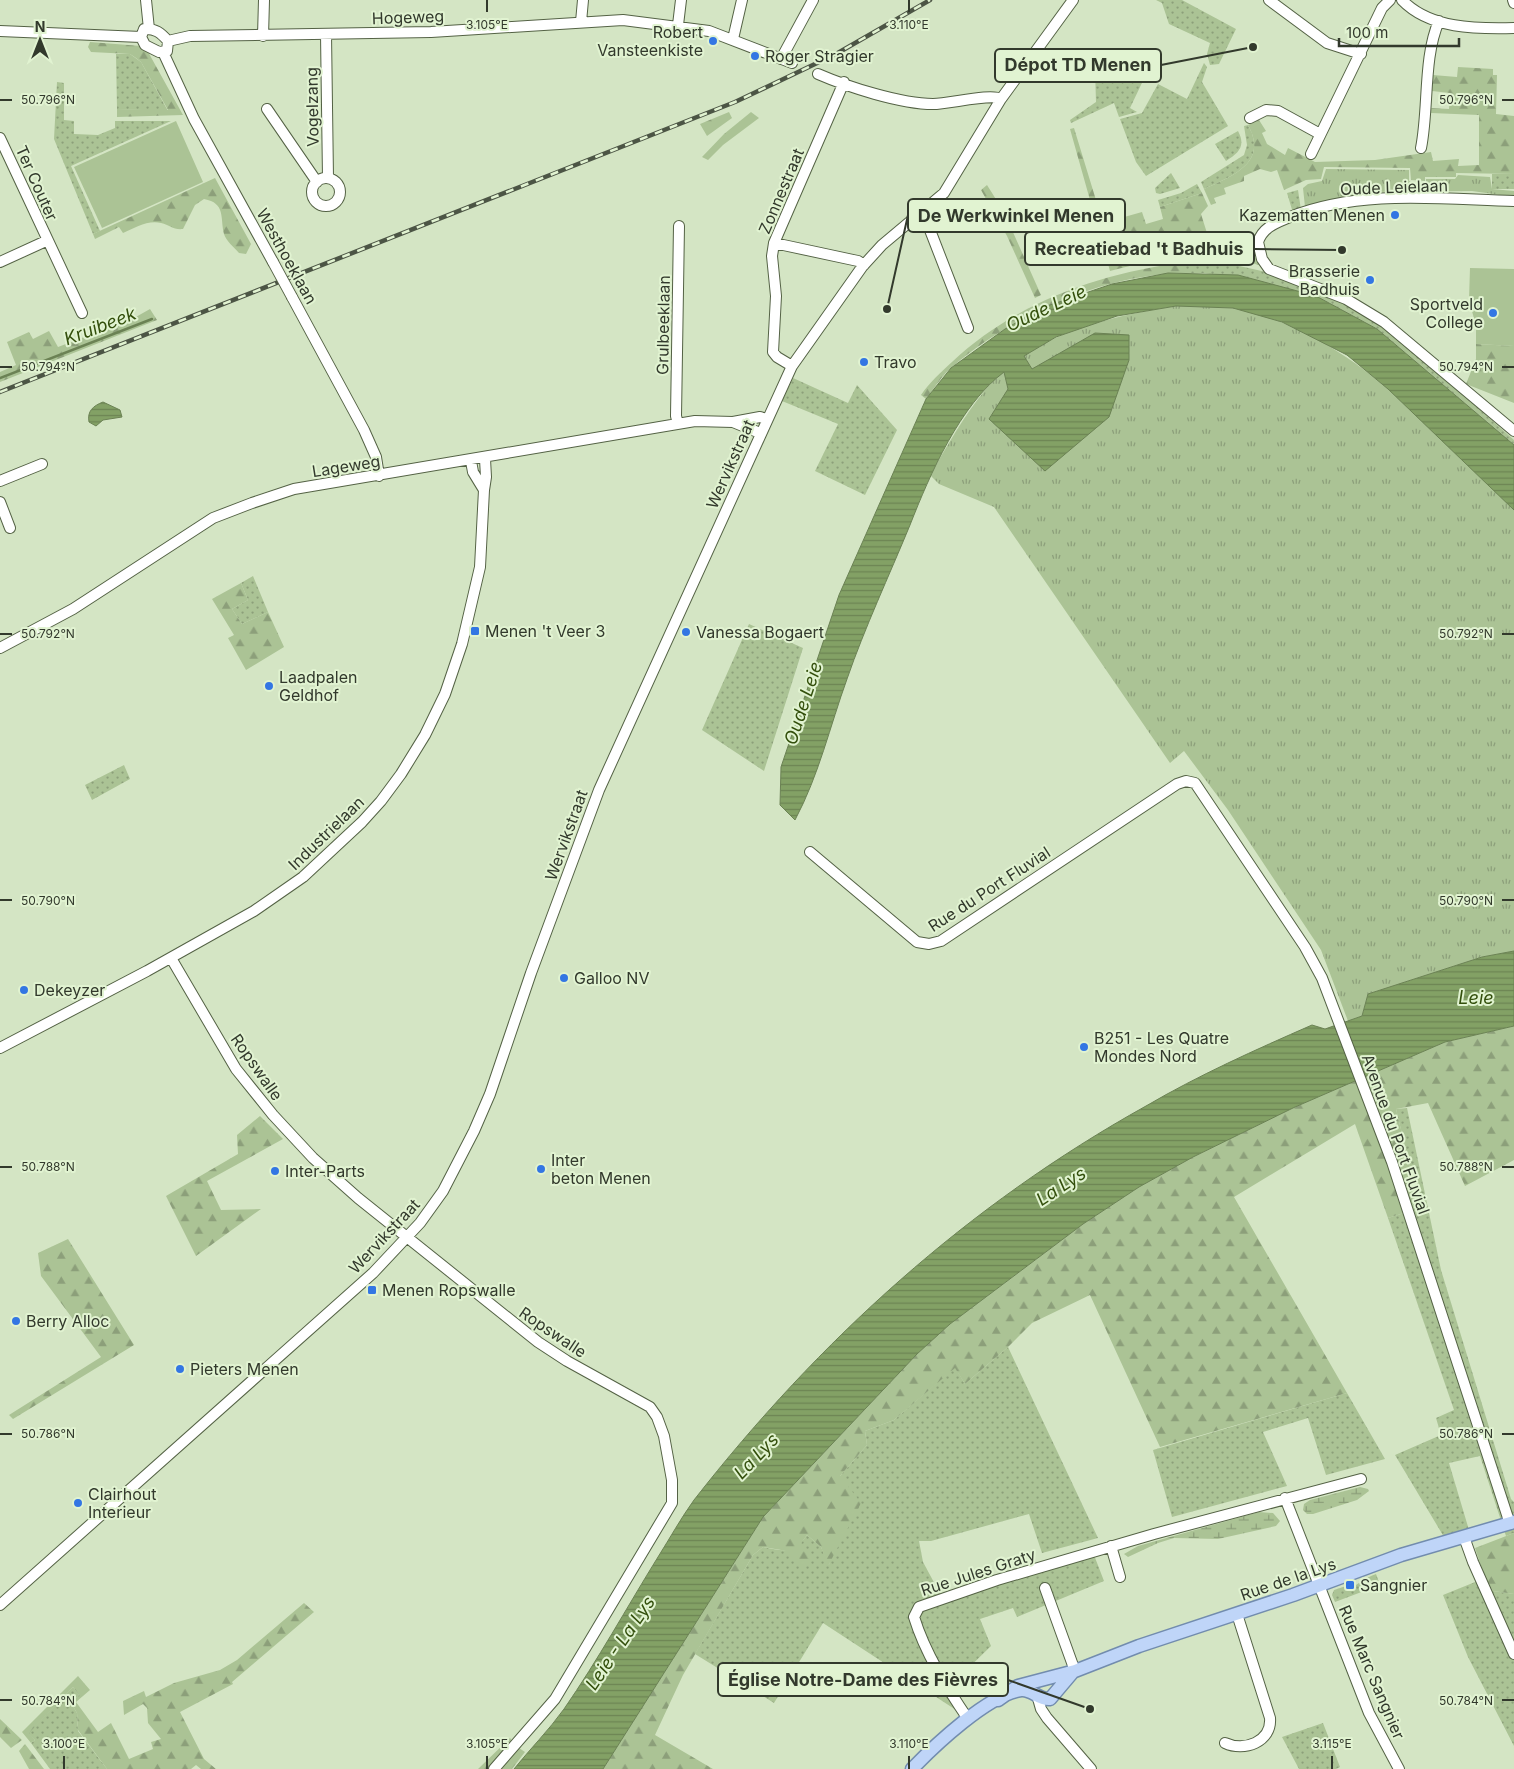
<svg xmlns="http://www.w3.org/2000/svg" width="1514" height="1769" viewBox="0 0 1514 1769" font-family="Inter,sans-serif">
  <defs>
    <pattern id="grass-dots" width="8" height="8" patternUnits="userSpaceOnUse" patternTransform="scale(1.25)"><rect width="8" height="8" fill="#abc395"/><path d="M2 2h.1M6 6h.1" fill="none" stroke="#8c9f7a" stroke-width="1.8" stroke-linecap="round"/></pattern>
    <pattern id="forest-firs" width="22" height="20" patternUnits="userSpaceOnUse" patternTransform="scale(1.25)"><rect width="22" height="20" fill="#abc395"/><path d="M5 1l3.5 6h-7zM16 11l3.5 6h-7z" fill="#8c9f7a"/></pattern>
    <pattern id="wetland-marsh" width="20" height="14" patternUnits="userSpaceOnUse" patternTransform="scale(1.25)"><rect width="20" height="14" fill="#abc395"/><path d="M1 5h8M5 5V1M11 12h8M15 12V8" fill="none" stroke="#8c9f7a"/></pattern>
    <pattern id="park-tufts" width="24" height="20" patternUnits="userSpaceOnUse" patternTransform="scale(1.25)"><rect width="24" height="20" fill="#abc395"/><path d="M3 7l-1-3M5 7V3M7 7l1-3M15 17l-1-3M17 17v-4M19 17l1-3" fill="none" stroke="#8c9f7a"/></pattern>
    <pattern id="water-rules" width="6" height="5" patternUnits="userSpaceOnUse" patternTransform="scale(1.25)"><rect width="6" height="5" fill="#83a165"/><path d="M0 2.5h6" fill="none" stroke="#6c8453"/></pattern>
  </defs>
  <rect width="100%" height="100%" fill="#d4e5c4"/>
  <!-- grass -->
  <path fill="url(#grass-dots)" d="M1156 0H1182L1236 29 1219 64 1210 65 1207 54 1210 43 1169 24 1162 3Z
    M116 54H130L141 62 168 111 117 109Z
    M1204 63 1207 67 1202 82 1228 126 1146 176 1136 162 1120 119 1142 113 1158 84 1187 99Z
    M1150 66 1130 108 1137 112 1119 117 1114 103 1071 123 1070 120 1096 102 1095 69Z
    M57 82 64 83V120L74 121V134L98 135 115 128V121H171L71 166 100 231 93 234 54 139Z
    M1248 125C1269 163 1232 176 1204 189L1201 182 1244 155 1247 145 1244 126Z
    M1238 131C1246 146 1239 153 1226 161L1215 144Z
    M1171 173 1180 188 1160 194 1156 193 1155 188Z
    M1492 174H1514V189H1492Z
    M1197 184 1202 193 1160 207 1158 200 1181 193Z
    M1298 190 1301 210 1293 213 1287 193Z
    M1186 262C1199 263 1214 262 1227 264 1280 272 1338 294 1381 326 1429 360 1470 402 1514 440V445L1377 329 1316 296 1205 273H1186Z
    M793 378 848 403 857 385 897 430 865 495 815 471 838 424 782 401Z
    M253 576 268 612 242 624 232 609 248 600 241 583Z
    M749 624 803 648 764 771 702 730Z
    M124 765 130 779 92 800 85 785Z
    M1407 1108 1441 1270 1511 1499 1514 1502V1533L1506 1536 1480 1456 1449 1463 1469 1530 1444 1537 1395 1455 1441 1435 1436 1418 1454 1410 1388 1218 1404 1213 1418 1199 1396 1109Z
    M1008 1347 1098 1538 1042 1553 1029 1514 931 1541H919L923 1562 944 1601 1094 1555 1104 1581 1017 1617 1013 1608 980 1619 991 1646 945 1691 956 1710 823 1623 774 1703 695 1654 753 1555 763 1547C784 1551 793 1555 807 1535L821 1547 829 1565 840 1476 867 1445 865 1431 894 1420 955 1367 965 1384Z
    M1347 1393 1385 1459 1326 1475 1308 1418 1263 1432 1287 1486 1172 1517 1153 1450Z
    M1376 1574 1380 1585 1335 1602 1332 1595 1334 1590 1346 1586 1350 1588C1359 1584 1365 1578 1376 1574Z
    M1485 1578 1493 1591 1514 1594V1746L1468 1657 1443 1595Z
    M73 1687 79 1695 71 1703 77 1713 78 1731 107 1769H50L31 1743 35 1740 28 1733Z
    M1323 1723 1340 1767 1336 1769H1299L1282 1737Z"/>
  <!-- forest -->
  <path fill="url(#forest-firs)" d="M90 42 141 46 147 50 183 115 117 117V109L168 110 141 62 136 58 130 54 91 52 88 47Z
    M1458 67 1493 69V75H1497L1496 114 1514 116V174L1456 173V177H1425V181L1411 180 1410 168 1324 167 1321 179 1306 180 1284 190 1277 170 1271 172 1260 169 1244 176V181L1224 188 1226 194 1214 198 1216 203 1211 205 1204 189C1232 176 1269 163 1248 125L1259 120 1266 131 1262 133 1267 144 1285 155 1288 148 1315 162 1375 160 1431 152 1433 161 1459 159 1458 166 1479 165V115L1431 113V108L1449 109 1450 93 1432 91 1433 75 1457 77Z
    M729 112 732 118 707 136 700 124Z
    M751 112 759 118 723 145 708 160 702 157 724 134Z
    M1074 128 1103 223 1142 212 1146 224 1163 219 1160 207 1202 193 1208 206 1201 214 1212 249 1249 235 1255 257 1262 266C1210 249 1162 257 1110 271L1070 129Z
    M215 178 251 244 246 254 239 253C234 247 226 241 224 234 220 218 226 203 204 199L195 205 183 229C173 230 170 225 161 223 147 220 135 228 123 233L119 227 95 239 93 234Z
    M987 185 1004 212 1041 295 1035 298 1007 236 981 190Z
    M1186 262V273C1104 274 1014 314 952 367 942 375 934 389 926 399L921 395C929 383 941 372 952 362 1016 302 1100 273 1186 262Z
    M150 309 157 320 0 382V372L16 365 7 342 29 332 33 339 49 331 58 347 134 318Z
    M1476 344 1514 346V403L1466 384 1476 359Z
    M241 583 248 600 232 609 242 624 268 612 284 647 246 670 228 638 234 635 212 599Z
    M1514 1026V1160L1465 1186 1428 1103 1396 1109 1418 1199 1404 1213 1388 1218 1355 1124 1234 1197 1347 1393 1160 1447 1090 1295 1032 1323 1008 1347 965 1384 955 1368 894 1420 865 1431 867 1445 840 1476 861 1503 828 1566 821 1547 807 1535 799 1546 812 1559 802 1569 787 1551 763 1547 753 1555 683 1675 655 1735 713 1769H603L763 1517 917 1354 950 1324 1083 1224 1139 1187 1193 1157 1295 1107 1445 1042Z
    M260 1116 283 1139 207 1181 221 1210 261 1209 196 1256 166 1196 238 1154 237 1135Z
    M68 1239 134 1345 13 1419 9 1415 101 1357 41 1276 38 1253Z
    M1514 1533V1594L1493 1591 1485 1578 1475 1548Z
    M304 1603 314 1612 232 1682 233 1684 180 1712 204 1759 216 1769H201L196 1765 191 1769H107L78 1730 77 1713 71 1703 79 1695 73 1687 29 1733 35 1740 31 1743 22 1732 78 1676 90 1690 76 1702 98 1732 111 1723 129 1759 153 1749 151 1742 161 1739 148 1723 147 1708 143 1704 124 1715 123 1701 144 1691 146 1697 174 1683 220 1670 237 1660Z
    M0 1719 22 1740 11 1748 0 1737Z
    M510 1738 514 1743 488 1769H478Z
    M25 1744 44 1769H29L19 1751Z
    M519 1748 525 1752 512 1769H500Z"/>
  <!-- wetland -->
  <path fill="url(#wetland-marsh)" d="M1360 1487 1368 1489 1369 1491 1357 1500 1313 1514H1307L1303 1510 1304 1504 1310 1500Z
    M1259 1512 1273 1513 1280 1521 1276 1526 1218 1539 1174 1538 1158 1543 1128 1557 1124 1554 1138 1546Z"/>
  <!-- park -->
  <path fill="url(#park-tufts)" d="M1326 169 1409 170V181L1414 184H1426V179H1455L1458 175 1490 177 1492 189 1514 191V197L1472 191 1369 192 1305 207 1303 188 1308 184 1322 181Z
    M1176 306C1195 306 1215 305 1233 308 1349 330 1433 431 1514 509V951L1482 957 1368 994 1362 1016 1348 1021 1321 950 1228 810 1184 751 1170 763 994 507 939 484 930 475C948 445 964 415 986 389 1033 333 1108 317 1176 306Z"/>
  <!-- pitch -->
  <path fill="#abc395" d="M176 121 203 182 102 228 74 167Z
    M1470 268 1514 269V346L1476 344V326L1469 300Z"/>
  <!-- water -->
  <path fill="url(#water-rules)" stroke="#6b8254" d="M1168 273 1238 275 1316 296 1377 329 1514 445V510L1388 389 1347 355 1282 322 1233 308 1176 306 1117 316 1056 337 1024 356 1032 369 1095 333 1129 335V360L1109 417 1045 471 989 419 1008 389 1004 372C960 405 930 474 910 525 889 576 865 627 847 679 830 726 819 775 795 820L780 805 781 767 839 595 926 399 951 368 1005 329 1044 307 1112 284Z
    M103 402 120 410 122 417 103 420 96 426 89 422C87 411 93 406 103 402Z
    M1514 951V1026L1445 1042 1295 1107 1193 1157 1139 1187 1083 1224 950 1324 917 1354 763 1517 603 1769H514C530 1749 549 1730 564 1709 598 1660 627 1607 658 1557 670 1538 681 1518 694 1500 819 1340 968 1205 1146 1106 1199 1075 1255 1050 1312 1025L1325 1029 1362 1016 1368 994 1482 957Z"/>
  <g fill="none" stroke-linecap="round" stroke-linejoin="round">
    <!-- stream -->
    <path stroke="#6b8254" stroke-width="2.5" d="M0 378 152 319"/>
    <!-- minor casing -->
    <g stroke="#546245" stroke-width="12">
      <path id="minor" d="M146 0 149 29
        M1269 0 1327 43 1361 54
        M1402 0C1430 29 1476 29 1514 28
        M1513 0 1514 3
        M581 22 583 0
        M678 25 681 0
        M144 29C155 28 161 33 168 41L167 51 159 52 145 45 141 37Z
        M0 31 141 37
        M326 34 328 178
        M263 36 264 0
        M733 39 742 0
        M168 41 190 36 431 32 623 20 709 31 792 63
        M163 52 194 119 273 262
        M781 59 813 0
        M818 74C848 87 901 104 933 104 949 104 991 93 1001 99
        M267 109 317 182
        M1250 118 1266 110 1278 111 1320 134
        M0 138 82 313
        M1421 148C1429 108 1423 57 1439 21
        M1311 154 1382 8 1390 0
        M312 192a14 14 0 1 1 28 0a14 14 0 1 1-28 0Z
        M1514 201C1440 199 1360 189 1290 217 1276 223 1263 227 1258 242L1262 259 1269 269 1346 299 1384 322 1514 431
        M923 212 968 328
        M774 243 858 261 864 265
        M0 262 46 241
        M292 297 364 430 376 457 379 476
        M792 366 777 357 773 352 776 296 772 256 774 243 844 82
        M733 422 760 433
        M678 424 676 416 679 226
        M471 461 473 472 484 490
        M0 481 42 464
        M0 502 10 528
        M0 648 73 609 213 518 252 503 294 489 695 421 733 422 760 417 766 419
        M810 852 917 942 929 944 941 941 1177 784 1186 781 1195 783 1305 947 1322 978 1392 1162 1510 1524
        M171 958 236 1069 273 1115 313 1158 358 1198 538 1342 567 1361 650 1407 657 1417 664 1436 672 1480V1503L555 1699 494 1769
        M0 1048 147 971 254 911 303 877 362 822 381 801 401 774 425 735 445 694 462 644 480 567 484 490 486 477 485 459
        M1285 1498 1369 1713 1399 1769
        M1464 1537 1473 1562 1514 1654
        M1111 1546 1120 1577
        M1045 1588 1075 1671
        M0 1605 373 1273 420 1223 443 1191 474 1131 490 1094 531 973 599 790 792 366 862 267 882 245 944 193 1001 99 1073 0
        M1037 1695 1041 1709 1047 1718 1091 1769
        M968 1719C947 1688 925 1653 914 1617L919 1607 997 1580 1154 1534 1361 1479
        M1225 1743C1244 1752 1272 1742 1270 1718L1237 1614"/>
    </g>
    <!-- major casing -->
    <g stroke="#728cae" stroke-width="15">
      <path id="major" d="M998 1700 1018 1686 1075 1671 1139 1646 1293 1595 1401 1555 1514 1522
        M912 1769C935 1745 988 1695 1021 1690 1033 1689 1038 1700 1050 1699L1072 1673"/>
    </g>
    <!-- minor -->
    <use href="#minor" stroke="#fff" stroke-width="10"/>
    <!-- major -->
    <use href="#major" stroke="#bfd5f8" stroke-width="12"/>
    <!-- rail casing -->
    <g stroke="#4c5545" stroke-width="4.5">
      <path id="rail" d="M0 392 735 102 836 54 930 0"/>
    </g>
    <!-- rail -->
    <use href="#rail" stroke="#e1f3d1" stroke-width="2.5" stroke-dasharray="8" stroke-linecap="butt"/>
    <!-- minor-bridge casing -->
    <g stroke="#546245" stroke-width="12" stroke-linecap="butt">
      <path id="minor-bridge" d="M273 262 292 297"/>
    </g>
    <!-- minor-bridge -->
    <use href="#minor-bridge" stroke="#fff" stroke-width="10"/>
  </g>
  <!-- ticks -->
  <path fill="none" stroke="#32392c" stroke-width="2" d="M487 0V12M909 0V12M0 100H12M1502 100H1514M0 367H12M1502 367H1514M0 634H12M1502 634H1514M0 900H12M1502 900H1514M0 1167H12M1502 1167H1514M0 1434H12M1502 1434H1514M0 1700H12M1502 1700H1514M64 1756V1769M487 1756V1769M909 1756V1769M1332 1756V1769"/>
  <!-- markers -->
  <g fill="#3376e3" stroke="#e1f3d1" stroke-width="2">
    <circle cx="713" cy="41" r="5"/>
    <circle cx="755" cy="56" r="5"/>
    <circle cx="1395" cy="215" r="5"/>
    <circle cx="1370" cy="280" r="5"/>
    <circle cx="1493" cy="313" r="5"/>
    <circle cx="864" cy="362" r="5"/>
    <rect x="470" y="626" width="10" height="10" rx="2.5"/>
    <circle cx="686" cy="632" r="5"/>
    <circle cx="269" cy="686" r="5"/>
    <circle cx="564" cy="978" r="5"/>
    <circle cx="24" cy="990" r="5"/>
    <circle cx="1084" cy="1047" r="5"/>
    <circle cx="541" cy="1169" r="5"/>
    <circle cx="275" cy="1171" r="5"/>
    <rect x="367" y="1285" width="10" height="10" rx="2.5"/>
    <circle cx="16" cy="1321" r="5"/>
    <circle cx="180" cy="1369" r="5"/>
    <circle cx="78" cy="1503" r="5"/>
    <rect x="1345" y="1580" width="10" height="10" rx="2.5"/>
  </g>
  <g text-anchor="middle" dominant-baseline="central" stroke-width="4" stroke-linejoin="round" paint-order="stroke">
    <!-- street labels -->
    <g font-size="16" fill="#32392c" stroke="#e1f3d1">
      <text transform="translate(408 17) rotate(-2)">Hogeweg</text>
      <text transform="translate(312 107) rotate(-91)">Vogelzang</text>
      <text transform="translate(37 183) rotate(66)">Ter Couter</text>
      <text transform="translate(1394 187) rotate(-2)">Oude Leielaan</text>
      <text transform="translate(781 191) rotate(-67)">Zonnestraat</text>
      <text transform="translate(287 256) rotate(61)">Westhoeklaan</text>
      <text transform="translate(663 325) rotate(-89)">Grulbeeklaan</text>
      <text transform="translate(730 464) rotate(-66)">Wervikstraat</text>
      <text transform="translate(346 466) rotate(-9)">Lageweg</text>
      <text transform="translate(326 833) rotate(-44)">Industrielaan</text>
      <text transform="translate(566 835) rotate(-70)">Wervikstraat</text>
      <text transform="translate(989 889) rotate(-33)">Rue du Port Fluvial</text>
      <text transform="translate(257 1067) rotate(55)">Ropswalle</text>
      <text transform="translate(1396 1134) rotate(70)">Avenue du Port Fluvial</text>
      <text transform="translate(384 1236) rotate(-47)">Wervikstraat</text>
      <text transform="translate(553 1332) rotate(34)">Ropswalle</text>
      <text transform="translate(978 1572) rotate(-18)">Rue Jules Graty</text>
      <text transform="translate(1288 1579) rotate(-19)">Rue de la Lys</text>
      <text transform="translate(1372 1672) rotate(67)">Rue Marc Sangnier</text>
    </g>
    <!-- poi labels -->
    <g font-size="16" fill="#32392c" stroke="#e1f3d1" text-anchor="start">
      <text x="703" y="32" text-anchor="end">Robert<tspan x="703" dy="18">Vansteenkiste</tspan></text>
      <text x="765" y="56">Roger Stragier</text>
      <text x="1385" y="215" text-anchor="end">Kazematten Menen</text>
      <text x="1360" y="271" text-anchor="end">Brasserie<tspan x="1360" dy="18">Badhuis</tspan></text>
      <text x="1483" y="304" text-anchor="end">Sportveld<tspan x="1483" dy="18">College</tspan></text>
      <text x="874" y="362">Travo</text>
      <text x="485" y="631">Menen 't Veer 3</text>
      <text x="696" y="632">Vanessa Bogaert</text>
      <text x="279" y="677">Laadpalen<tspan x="279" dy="18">Geldhof</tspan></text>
      <text x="574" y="978">Galloo NV</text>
      <text x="34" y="990">Dekeyzer</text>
      <text x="1094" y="1038">B251 - Les Quatre<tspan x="1094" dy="18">Mondes Nord</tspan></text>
      <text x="551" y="1160">Inter<tspan x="551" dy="18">beton Menen</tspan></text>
      <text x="285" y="1171">Inter-Parts</text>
      <text x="382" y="1290">Menen Ropswalle</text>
      <text x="26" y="1321">Berry Alloc</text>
      <text x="190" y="1369">Pieters Menen</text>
      <text x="88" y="1494">Clairhout<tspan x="88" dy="18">Interieur</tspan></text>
      <text x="1360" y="1585">Sangnier</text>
    </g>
    <!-- water labels -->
    <g font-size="18" font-style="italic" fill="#334f0c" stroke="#e1f3d1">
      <text transform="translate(1046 308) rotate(-25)">Oude Leie</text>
      <text transform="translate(100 326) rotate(-21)">Kruibeek</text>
      <text transform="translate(803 703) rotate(-72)">Oude Leie</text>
      <text x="1476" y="997">Leie</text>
      <text transform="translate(1061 1186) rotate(-33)">La Lys</text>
      <text transform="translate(756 1456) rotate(-46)">La Lys</text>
      <text transform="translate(620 1643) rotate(-56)">Leie - La Lys</text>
    </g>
  </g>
  <g font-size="12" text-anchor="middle" fill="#32392c" stroke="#e1f3d1" stroke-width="4" stroke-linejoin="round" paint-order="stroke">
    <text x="487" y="29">3.105°E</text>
    <text x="909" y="29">3.110°E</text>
    <text x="48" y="104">50.796°N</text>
    <text x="1466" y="104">50.796°N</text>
    <text x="48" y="371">50.794°N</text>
    <text x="1466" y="371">50.794°N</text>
    <text x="48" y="638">50.792°N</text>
    <text x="1466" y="638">50.792°N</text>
    <text x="48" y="905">50.790°N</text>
    <text x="1466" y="905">50.790°N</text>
    <text x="48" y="1171">50.788°N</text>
    <text x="1466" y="1171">50.788°N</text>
    <text x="48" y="1438">50.786°N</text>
    <text x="1466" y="1438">50.786°N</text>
    <text x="48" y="1705">50.784°N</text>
    <text x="1466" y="1705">50.784°N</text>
    <text x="64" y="1748">3.100°E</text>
    <text x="487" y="1748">3.105°E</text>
    <text x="909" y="1748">3.110°E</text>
    <text x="1332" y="1748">3.115°E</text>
  </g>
  <!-- callouts -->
  <path fill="none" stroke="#32392c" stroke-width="2" d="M1253 47L1161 65M887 309L908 215M1342 250L1254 249M1090 1709L1008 1680"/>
  <g fill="#32392c" stroke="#e1f3d1" stroke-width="2">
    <circle cx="1253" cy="47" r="5"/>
    <circle cx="887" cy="309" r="5"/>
    <circle cx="1342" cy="250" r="5"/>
    <circle cx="1090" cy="1709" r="5"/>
  </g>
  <g fill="#e1f3d1" stroke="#32392c" stroke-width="2">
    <rect x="995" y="49" width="166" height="33" rx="5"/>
    <rect x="908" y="199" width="217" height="33" rx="5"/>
    <rect x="1025" y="232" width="229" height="33" rx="5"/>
    <rect x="718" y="1663" width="290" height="33" rx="5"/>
  </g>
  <g font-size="18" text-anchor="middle" font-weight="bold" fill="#32392c">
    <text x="1078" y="71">Dépot TD Menen</text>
    <text x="1016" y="222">De Werkwinkel Menen</text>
    <text x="1139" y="255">Recreatiebad 't Badhuis</text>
    <text x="863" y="1686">Église Notre-Dame des Fièvres</text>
  </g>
  <!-- north arrow -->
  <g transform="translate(40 40)" stroke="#e1f3d1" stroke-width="4" paint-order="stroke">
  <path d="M0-4L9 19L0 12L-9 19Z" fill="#32392c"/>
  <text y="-8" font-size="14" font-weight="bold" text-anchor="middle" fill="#32392c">N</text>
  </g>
  <!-- scale -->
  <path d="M1339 38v8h120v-8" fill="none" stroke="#32392c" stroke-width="2.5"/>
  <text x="1346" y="38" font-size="15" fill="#32392c" stroke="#e1f3d1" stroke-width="4" paint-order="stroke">100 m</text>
</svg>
